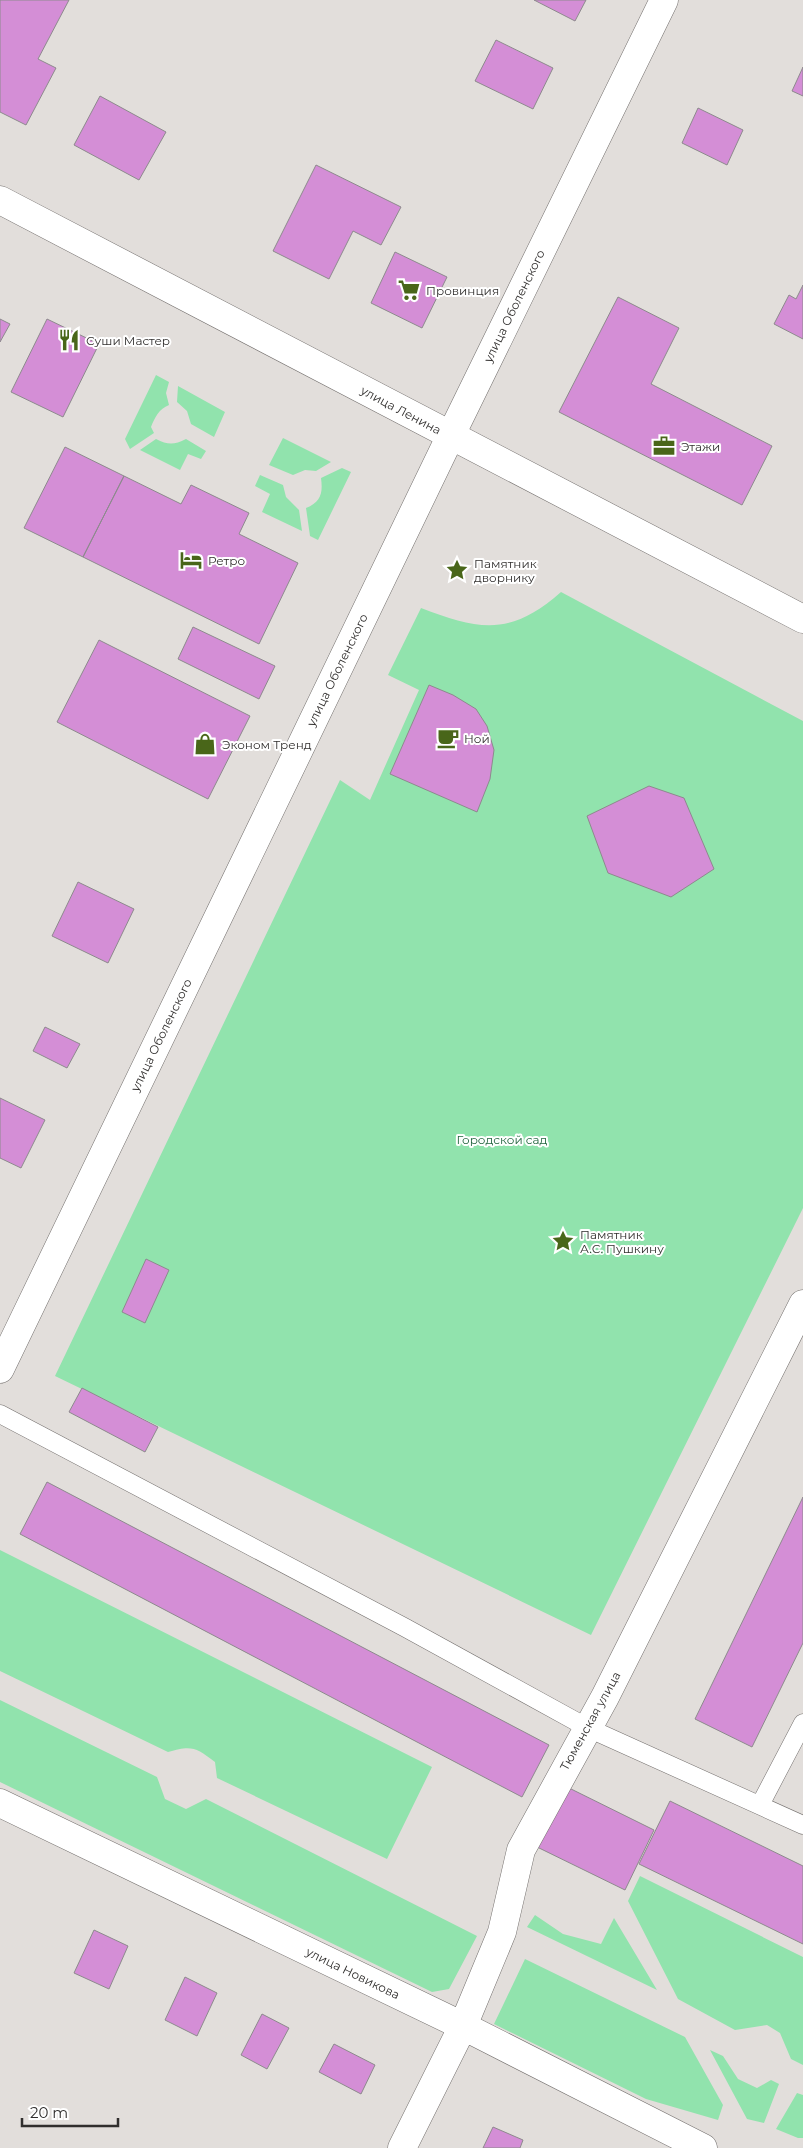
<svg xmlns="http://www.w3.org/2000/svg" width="803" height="2148" viewBox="0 0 803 2148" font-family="Montserrat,sans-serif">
  <rect width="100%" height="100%" fill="#e2dedb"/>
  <!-- green -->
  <path fill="#91e3ad" d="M156 375 169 382 166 393 169 405C159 409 155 417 151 427L154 433 130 449 125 439Z
    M178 386 225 412 214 437 191 424 187 411 177 402Z
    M283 438 331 462 316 471 305 470 293 475 269 465Z
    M156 439C168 445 174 445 186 439L206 451 201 459 188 454 180 470 140 450Z
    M342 468 351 472 318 540 310 536 306 508C321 502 323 493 321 478Z
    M260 475 283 485 286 497 299 510 302 531 262 512 270 494 255 486Z
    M561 592 803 721V1208L591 1635 55 1376 340 780 370 800 419 690 388 675 421 608C479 630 510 637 561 592Z
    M0 1550 432 1767 387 1859 217 1778 215 1762C196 1747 191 1745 168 1752L0 1671Z
    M0 1700 157 1777 165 1799 186 1809 206 1799 477 1936 449 1989 432 1992 0 1782Z
    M640 1876 803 1957V2065L791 2059 780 2033 767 2025 735 2030 678 1999 628 1901Z
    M535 1915 563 1934 601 1944 614 1918 657 1990 527 1927Z
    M525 1959 685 2037 723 2105 718 2120 646 2099 494 2024Z
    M710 2050 723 2056 738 2079 757 2088 771 2080 779 2084 764 2123 747 2119Z
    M797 2093 803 2095V2138H798L776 2129Z"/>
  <!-- building -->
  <path fill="#d48ed6" stroke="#8d8a8d" d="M0 0H69L38 59 56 68 26 125 0 112Z
    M534 0H586L575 21Z
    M496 40 553 68 533 109 475 81Z
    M803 67V96L792 91Z
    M100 96 166 132 139 180 74 145Z
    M698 108 743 130 727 165 682 143Z
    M316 165 401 207 381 245 353 231 329 279 273 251Z
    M395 252 447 277 422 328 371 303Z
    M803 285V339L774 324 789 295 796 299Z
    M618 297 679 328 651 384 772 446 742 505 559 412Z
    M0 319 10 324 0 342Z
    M47 319 99 344 63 417 11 392Z
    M65 447 124 476 83 557 24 528Z
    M124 476 181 504 191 485 249 513 239 534 298 563 259 644 83 557Z
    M193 627 275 666 259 699 178 659Z
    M99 640 250 716 208 799 57 722Z
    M429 685 453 695 476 709 487 726 494 750 490 779 477 812 390 774Z
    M649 786 684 798 714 869 671 897 608 873 587 816Z
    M78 882 134 909 108 963 52 936Z
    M45 1027 80 1044 67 1068 33 1051Z
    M0 1098 45 1120 21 1168 0 1158Z
    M146 1259 169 1270 145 1323 122 1312Z
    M82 1388 158 1427 145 1452 69 1412Z
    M47 1482 549 1745 522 1797 20 1534Z
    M803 1497V1643L752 1747 695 1719Z
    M565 1786 654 1830 625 1890 535 1846Z
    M670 1801 803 1866V1944L639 1864Z
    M94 1930 128 1946 109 1989 74 1973Z
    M185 1977 217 1993 197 2036 165 2020Z
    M262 2014 289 2028 267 2069 241 2055Z
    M334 2044 375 2065 361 2094 319 2072Z
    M493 2127 523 2140 520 2148H483Z"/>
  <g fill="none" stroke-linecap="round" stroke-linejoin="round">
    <!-- service casing -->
    <g stroke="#74706e" stroke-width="19">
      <path id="service" d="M0 1414 404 1627 588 1728 803 1825
        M760 1805 803 1723"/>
    </g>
    <!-- minor casing -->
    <g stroke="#74706e" stroke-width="29">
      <path id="minor" d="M0 1369 451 435 664 0
        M0 1803 463 2026 703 2148
        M402 2148 463 2026 502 1932 521 1850 605 1697 803 1304"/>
    </g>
    <!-- secondary casing -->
    <g stroke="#74706e" stroke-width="29">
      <path id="secondary" d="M0 200 803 619"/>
    </g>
    <!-- service -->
    <use href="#service" stroke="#fff" stroke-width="18"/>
    <!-- minor -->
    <use href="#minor" stroke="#fff" stroke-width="28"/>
    <!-- secondary -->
    <use href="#secondary" stroke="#fff" stroke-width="28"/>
  </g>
  <!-- icons -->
  <defs>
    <g id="supermarket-bare" transform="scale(1.725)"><path d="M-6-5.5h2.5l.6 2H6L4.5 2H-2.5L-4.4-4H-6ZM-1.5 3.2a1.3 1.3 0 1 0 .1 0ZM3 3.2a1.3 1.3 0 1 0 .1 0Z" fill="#496619" stroke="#fff" stroke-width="2.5" paint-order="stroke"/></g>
    <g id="restaurant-bare" transform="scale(1.725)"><path d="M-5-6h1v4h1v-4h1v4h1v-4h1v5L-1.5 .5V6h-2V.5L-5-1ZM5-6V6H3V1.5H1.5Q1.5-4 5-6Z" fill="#496619" stroke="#fff" stroke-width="2.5" paint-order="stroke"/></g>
    <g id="office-bare" transform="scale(1.725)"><path d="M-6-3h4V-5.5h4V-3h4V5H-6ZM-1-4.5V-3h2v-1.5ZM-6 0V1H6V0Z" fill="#496619" stroke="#fff" stroke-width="2.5" paint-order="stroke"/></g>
    <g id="hotel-bare" transform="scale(1.725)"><path d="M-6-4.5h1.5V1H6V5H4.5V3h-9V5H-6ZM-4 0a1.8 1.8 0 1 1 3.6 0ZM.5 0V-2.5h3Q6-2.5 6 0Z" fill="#496619" stroke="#fff" stroke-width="2.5" paint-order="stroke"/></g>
    <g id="sight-bare" transform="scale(1.725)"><path d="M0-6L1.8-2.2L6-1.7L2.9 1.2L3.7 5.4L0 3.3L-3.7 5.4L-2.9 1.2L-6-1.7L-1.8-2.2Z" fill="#496619" stroke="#fff" stroke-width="2.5" paint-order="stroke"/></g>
    <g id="cafe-bare" transform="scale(1.725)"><path d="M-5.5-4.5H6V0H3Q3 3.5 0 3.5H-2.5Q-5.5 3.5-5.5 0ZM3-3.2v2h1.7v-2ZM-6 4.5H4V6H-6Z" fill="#496619" stroke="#fff" stroke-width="2.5" paint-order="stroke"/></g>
    <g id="shop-bare" transform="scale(1.725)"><path d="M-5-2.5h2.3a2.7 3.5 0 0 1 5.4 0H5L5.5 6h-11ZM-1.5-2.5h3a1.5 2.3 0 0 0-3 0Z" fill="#496619" stroke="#fff" stroke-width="2.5" paint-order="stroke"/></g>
  </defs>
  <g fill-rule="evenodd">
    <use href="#supermarket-bare" x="409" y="290"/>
    <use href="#restaurant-bare" x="69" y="340"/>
    <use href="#office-bare" x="664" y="446"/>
    <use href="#hotel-bare" x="191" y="560"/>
    <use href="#sight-bare" x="457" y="570"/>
    <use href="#cafe-bare" x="448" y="738"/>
    <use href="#shop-bare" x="205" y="744"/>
    <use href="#sight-bare" x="563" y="1241"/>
  </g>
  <g text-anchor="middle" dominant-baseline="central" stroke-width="4" stroke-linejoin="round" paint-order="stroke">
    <!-- poi labels -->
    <g font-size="12" fill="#302e2d" stroke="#fff" text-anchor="start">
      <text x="426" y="290">Провинция</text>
      <text x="86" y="340">Суши Мастер</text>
      <text x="681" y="446">Этажи</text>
      <text x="208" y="560">Ретро</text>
      <text x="474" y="563">Памятник<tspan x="474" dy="14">дворнику</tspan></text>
      <text x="464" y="738">Ной</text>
      <text x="222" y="744">Эконом Тренд</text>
      <text x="580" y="1234">Памятник<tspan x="580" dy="14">А.С. Пушкину</tspan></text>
    </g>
    <!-- street labels -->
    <g font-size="12" fill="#302e2d" stroke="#fff">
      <text transform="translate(514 306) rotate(-64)">улица Оболенского</text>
      <text transform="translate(401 410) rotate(28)">улица Ленина</text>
      <text transform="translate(337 670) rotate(-64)">улица Оболенского</text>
      <text transform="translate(161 1035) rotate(-64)">улица Оболенского</text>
      <text transform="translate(590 1721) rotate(-61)">Тюменская улица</text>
      <text transform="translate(353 1973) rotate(26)">улица Новикова</text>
    </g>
    <!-- park labels -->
    <g font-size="12" fill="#20643d" stroke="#fff">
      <text x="502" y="1139">Городской сад</text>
    </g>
  </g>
  <!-- scale -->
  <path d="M22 2118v8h96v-8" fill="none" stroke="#302e2d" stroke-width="2.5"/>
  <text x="30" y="2118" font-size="15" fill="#302e2d" stroke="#ffffff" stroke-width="4" paint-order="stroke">20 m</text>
</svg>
